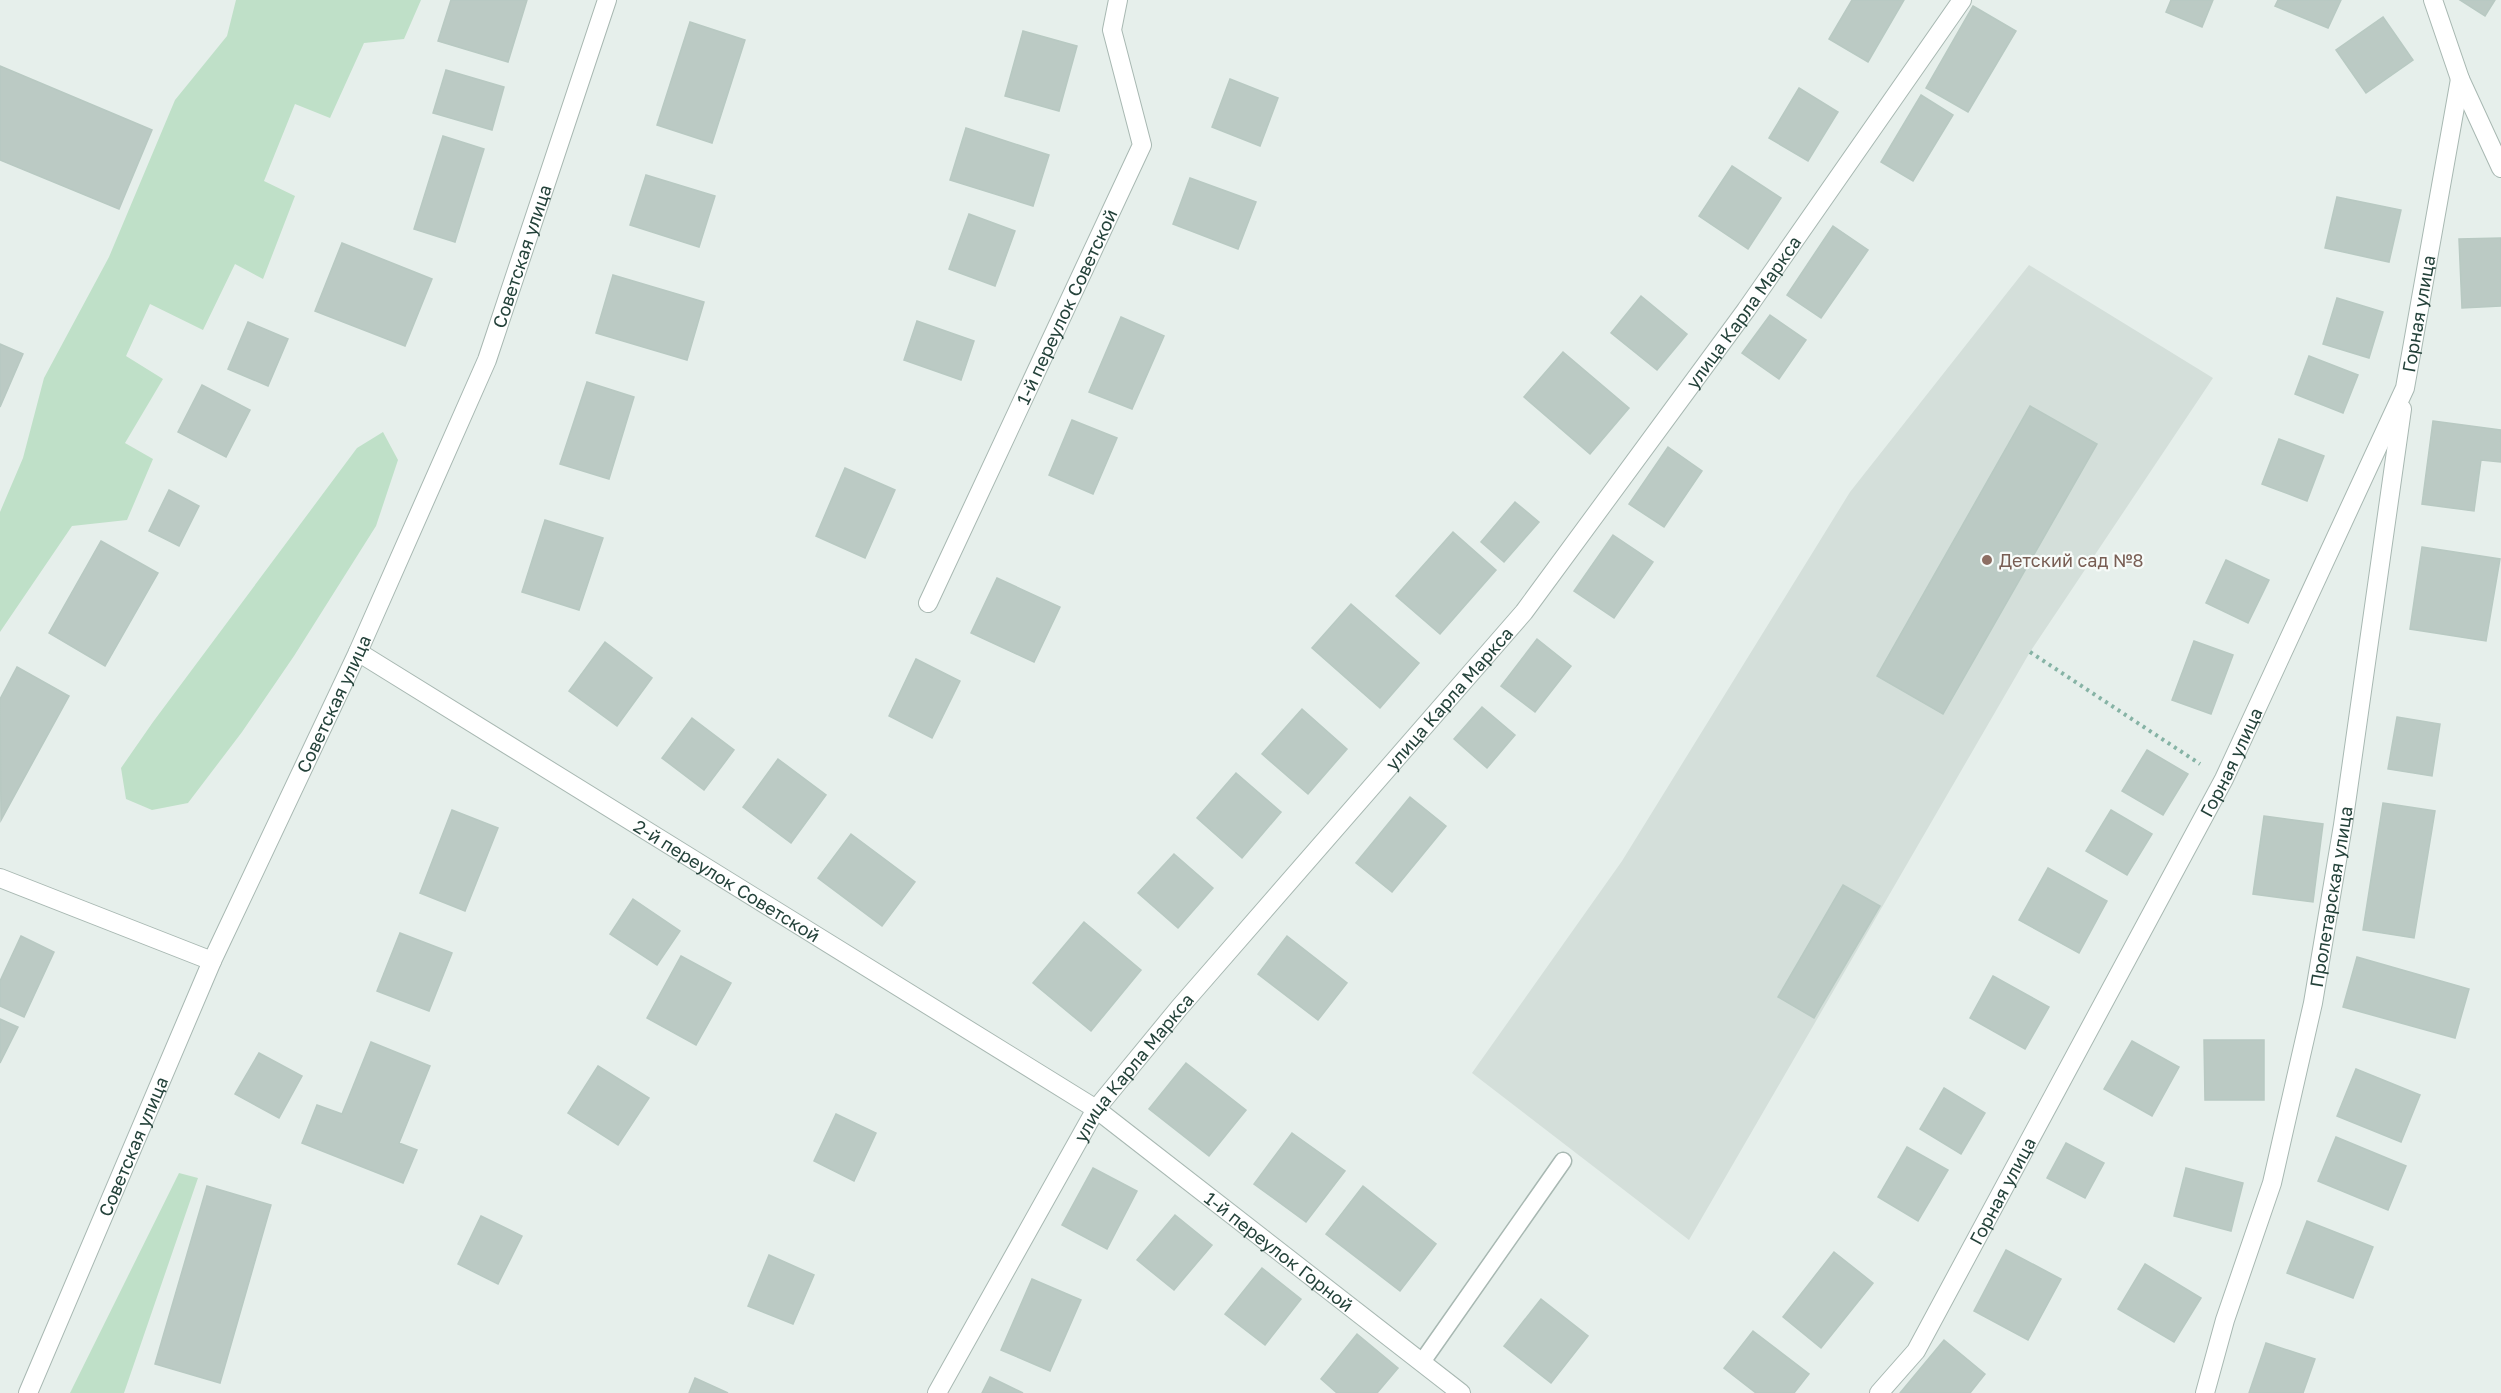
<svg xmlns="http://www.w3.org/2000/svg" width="2501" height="1393" viewBox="0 0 2501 1393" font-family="'Golos Text',sans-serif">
  <rect width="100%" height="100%" fill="#e6efeb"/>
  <!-- built -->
  <path fill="#d4dfda" d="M2029 265 2213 378 2030 652 1689 1240 1472 1073 1622 861 1850 492Z"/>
  <!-- green -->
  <path fill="#bfe0c8" d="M236 0H421L404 39 364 43 330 118 295 104 264 181 295 196 263 279 235 264 203 330 150 304 126 356 163 379 125 443 153 459 127 520 72 526 0 632V512L23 458 44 378 109 257 175 100 227 36Z
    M383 432 398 460 376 526 294 656 242 732 188 803 152 810 126 799 121 768 153 722 357 448Z
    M179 1173 198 1178 124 1393H70Z"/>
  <!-- building -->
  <path fill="#bbcac4" stroke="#b8c9c2" stroke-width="1.5" d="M451 0H527L508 62 438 41Z
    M1852 0H1904L1868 62 1829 39Z
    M2171 0H2213L2202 27 2166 12Z
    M2278 0H2341L2328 28 2275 6Z
    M2460 0H2495L2485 16Z
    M1973 6 2016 31 1968 112 1926 88Z
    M2383 17 2413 60 2366 93 2336 50Z
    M690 22 745 40 712 143 657 125Z
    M1023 31 1077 46 1059 111 1005 96Z
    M0 66 152 130 119 209 0 160Z
    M446 70 504 87 492 130 433 113Z
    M1230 79 1278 98 1260 146 1212 127Z
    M1799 88 1838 112 1808 161 1769 138Z
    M1921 95 1953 115 1913 181 1881 162Z
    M966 128 1049 155 1033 206 950 180Z
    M443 136 484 149 455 242 414 229Z
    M1732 166 1781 198 1748 249 1699 216Z
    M646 175 715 196 699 247 630 225Z
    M1190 178 1256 202 1238 249 1173 224Z
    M2337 197 2401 210 2389 262 2325 248Z
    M969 214 1015 231 995 286 949 269Z
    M1833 226 1868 250 1821 318 1787 295Z
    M2501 238V306L2462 308 2459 239Z
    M342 243 432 279 405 346 315 311Z
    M613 275 704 302 687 360 596 333Z
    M1641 296 1687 334 1657 370 1611 333Z
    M2337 298 2383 312 2369 358 2323 344Z
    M1770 315 1806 340 1779 379 1742 353Z
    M1121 317 1164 336 1132 409 1089 392Z
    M917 321 974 341 961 380 904 360Z
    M248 322 288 339 268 386 228 369Z
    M0 344 23 354 0 407Z
    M1563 352 1629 408 1590 454 1524 397Z
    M2309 356 2358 375 2343 413 2295 394Z
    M587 382 634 397 609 479 560 464Z
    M202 385 250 410 226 457 178 432Z
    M2030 406 2097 444 1943 714 1877 676Z
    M1072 420 1117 438 1093 494 1049 475Z
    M2433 421 2501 430V462L2481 460 2474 511 2422 504Z
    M2279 439 2324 456 2307 501 2262 484Z
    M1668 447 1702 471 1664 527 1629 504Z
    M845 468 895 490 865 558 816 536Z
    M169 490 199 506 179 546 149 531Z
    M1515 502 1539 522 1504 562 1481 542Z
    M545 520 603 538 579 610 522 592Z
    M1453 532 1496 570 1440 634 1396 596Z
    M1613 535 1653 562 1614 618 1574 591Z
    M101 541 158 573 105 666 49 633Z
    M2422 547 2500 559 2486 641 2410 629Z
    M2226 560 2269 580 2248 623 2206 603Z
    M997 578 1060 607 1034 662 971 633Z
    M1351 604 1419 663 1380 708 1312 648Z
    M1537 639 1571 666 1535 712 1501 686Z
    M2194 641 2233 655 2211 714 2172 700Z
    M605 642 652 678 617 726 569 691Z
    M916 659 960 681 932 738 889 716Z
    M17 667 69 696 1 820 0 699Z
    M1482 707 1515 735 1487 768 1454 739Z
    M1302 709 1347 749 1308 794 1262 754Z
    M2397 717 2440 724 2432 776 2388 769Z
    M692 718 734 750 704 790 662 758Z
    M2147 750 2188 774 2163 815 2122 791Z
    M778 759 826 795 791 843 743 807Z
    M1236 773 1281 812 1242 858 1197 818Z
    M1410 797 1446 826 1392 892 1356 863Z
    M2383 803 2435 811 2414 938 2363 930Z
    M452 810 498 828 465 911 420 893Z
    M2111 810 2152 834 2127 875 2086 851Z
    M2264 816 2323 824 2313 902 2253 894Z
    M851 834 915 882 882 926 818 878Z
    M1174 854 1213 888 1178 928 1138 893Z
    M2048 868 2107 901 2079 953 2019 920Z
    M1843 885 1880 906 1814 1018 1778 997Z
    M633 899 680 931 657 965 610 934Z
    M1084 922 1141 970 1091 1031 1033 983Z
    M400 933 452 953 429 1011 377 991Z
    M21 936 54 952 24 1017 0 1006V981Z
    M1287 936 1347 983 1318 1020 1258 974Z
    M681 956 731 983 696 1045 647 1018Z
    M2357 957 2469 989 2455 1038 2343 1007Z
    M1993 976 2049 1007 2025 1049 1970 1018Z
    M0 1019 18 1027 0 1063Z
    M2204 1040H2264V1100H2205Z
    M2132 1041 2179 1067 2152 1116 2104 1089Z
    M371 1042 430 1066 399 1143 417 1150 403 1183 302 1143 317 1105 342 1114Z
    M259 1053 302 1076 279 1118 235 1094Z
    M1186 1063 1246 1110 1209 1156 1149 1109Z
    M598 1066 649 1098 618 1145 568 1113Z
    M2356 1069 2420 1095 2401 1142 2337 1116Z
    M1944 1088 1985 1113 1961 1154 1920 1129Z
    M836 1114 876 1133 854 1181 814 1161Z
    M1292 1133 1345 1171 1306 1222 1254 1184Z
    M2336 1137 2406 1166 2388 1210 2318 1181Z
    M2066 1143 2104 1163 2085 1198 2047 1178Z
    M1907 1147 1948 1170 1918 1221 1878 1197Z
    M1093 1168 1137 1191 1107 1249 1062 1225Z
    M2186 1168 2243 1183 2231 1231 2174 1216Z
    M207 1186 271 1205 220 1383 155 1364Z
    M1363 1186 1436 1244 1400 1291 1326 1234Z
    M1175 1215 1212 1245 1174 1290 1137 1260Z
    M481 1216 522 1236 498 1284 458 1264Z
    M2307 1221 2373 1247 2353 1298 2287 1273Z
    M2006 1250 2061 1279 2028 1340 1974 1311Z
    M1834 1252 1873 1283 1821 1348 1783 1317Z
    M769 1255 814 1275 793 1324 748 1306Z
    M2145 1264 2201 1298 2174 1342 2118 1309Z
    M1262 1268 1301 1299 1265 1345 1225 1314Z
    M1032 1279 1081 1300 1050 1371 1001 1350Z
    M1541 1299 1588 1336 1551 1383 1504 1346Z
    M1753 1331 1809 1374 1794 1393H1756L1724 1368Z
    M1357 1334 1398 1368 1377 1393H1337L1321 1379Z
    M1944 1340 1985 1374 1970 1393H1900Z
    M2266 1343 2315 1359 2303 1393H2249Z
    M990 1377 1023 1393H982Z
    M695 1378 728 1393H689Z"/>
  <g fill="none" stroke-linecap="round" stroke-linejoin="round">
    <!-- service casing -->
    <g stroke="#a8b8b2" stroke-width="19">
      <path id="service" d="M1422 1362 1563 1161"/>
    </g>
    <!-- minor casing -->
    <g stroke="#a8b8b2" stroke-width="20">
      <g id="minor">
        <path d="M2433 0 2460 79 2501 168"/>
        <path id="s1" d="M928 603 1142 145 1112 30 1118 0"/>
        <path id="s2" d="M358 652 1096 1109 1461 1393"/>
        <path d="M0 878 212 961"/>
        <path id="s3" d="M937 1393 1096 1109 1179 1008 1524 612 1746 310 1962 0"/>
        <path id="s4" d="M1879 1393 1916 1351 2224 779 2405 388 2460 79"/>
        <path id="s5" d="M2205 1393 2225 1320 2272 1183 2313 1003 2343 825 2402 409"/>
      </g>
    </g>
    <!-- tertiary casing -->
    <g stroke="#a8b8b2" stroke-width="20">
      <g id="tertiary">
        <path id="s6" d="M28 1393 212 961 358 652 487 360 607 0"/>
      </g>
    </g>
    <!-- path -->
    <path stroke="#86b3a5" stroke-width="4" stroke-dasharray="3 4.5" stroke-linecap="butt" d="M2030 652 2200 764"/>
    <!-- service -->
    <use href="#service" stroke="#fff" stroke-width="16"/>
    <!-- minor -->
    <use href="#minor" stroke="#fff" stroke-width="18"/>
    <!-- tertiary -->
    <use href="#tertiary" stroke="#fff" stroke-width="18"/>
  </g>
  <!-- markers -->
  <circle fill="#8d6e63" stroke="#f7fbf9" stroke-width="2" cx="1987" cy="560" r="6"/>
  <g text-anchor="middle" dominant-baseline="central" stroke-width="4.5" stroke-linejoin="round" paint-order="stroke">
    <!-- street labels -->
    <g font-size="18" fill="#24423a" stroke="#f7fbf9">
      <text stroke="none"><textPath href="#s6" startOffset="1240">Советская улица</textPath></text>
      <text stroke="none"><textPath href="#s1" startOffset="327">1-й переулок Советской</textPath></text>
      <text stroke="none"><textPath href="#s3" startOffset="1353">улица Карла Маркса</textPath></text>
      <text stroke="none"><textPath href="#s4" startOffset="1212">Горная улица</textPath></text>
      <text stroke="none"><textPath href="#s3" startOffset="867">улица Карла Маркса</textPath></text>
      <text stroke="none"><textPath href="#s6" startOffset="754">Советская улица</textPath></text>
      <text stroke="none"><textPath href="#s4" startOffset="724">Горная улица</textPath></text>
      <text stroke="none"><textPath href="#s2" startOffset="434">2-й переулок Советской</textPath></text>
      <text stroke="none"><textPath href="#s5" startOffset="513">Пролетарская улица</textPath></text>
      <text stroke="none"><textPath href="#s3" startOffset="381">улица Карла Маркса</textPath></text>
      <text stroke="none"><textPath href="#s6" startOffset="268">Советская улица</textPath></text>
      <text stroke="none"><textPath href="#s4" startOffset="238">Горная улица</textPath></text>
      <text stroke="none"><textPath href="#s2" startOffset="1100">1-й переулок Горной</textPath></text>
    </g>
    <!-- education labels -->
    <g font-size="18" fill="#785e54" stroke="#f7fbf9" text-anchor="start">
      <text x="1999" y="560">Детский сад №8</text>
    </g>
  </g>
</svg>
